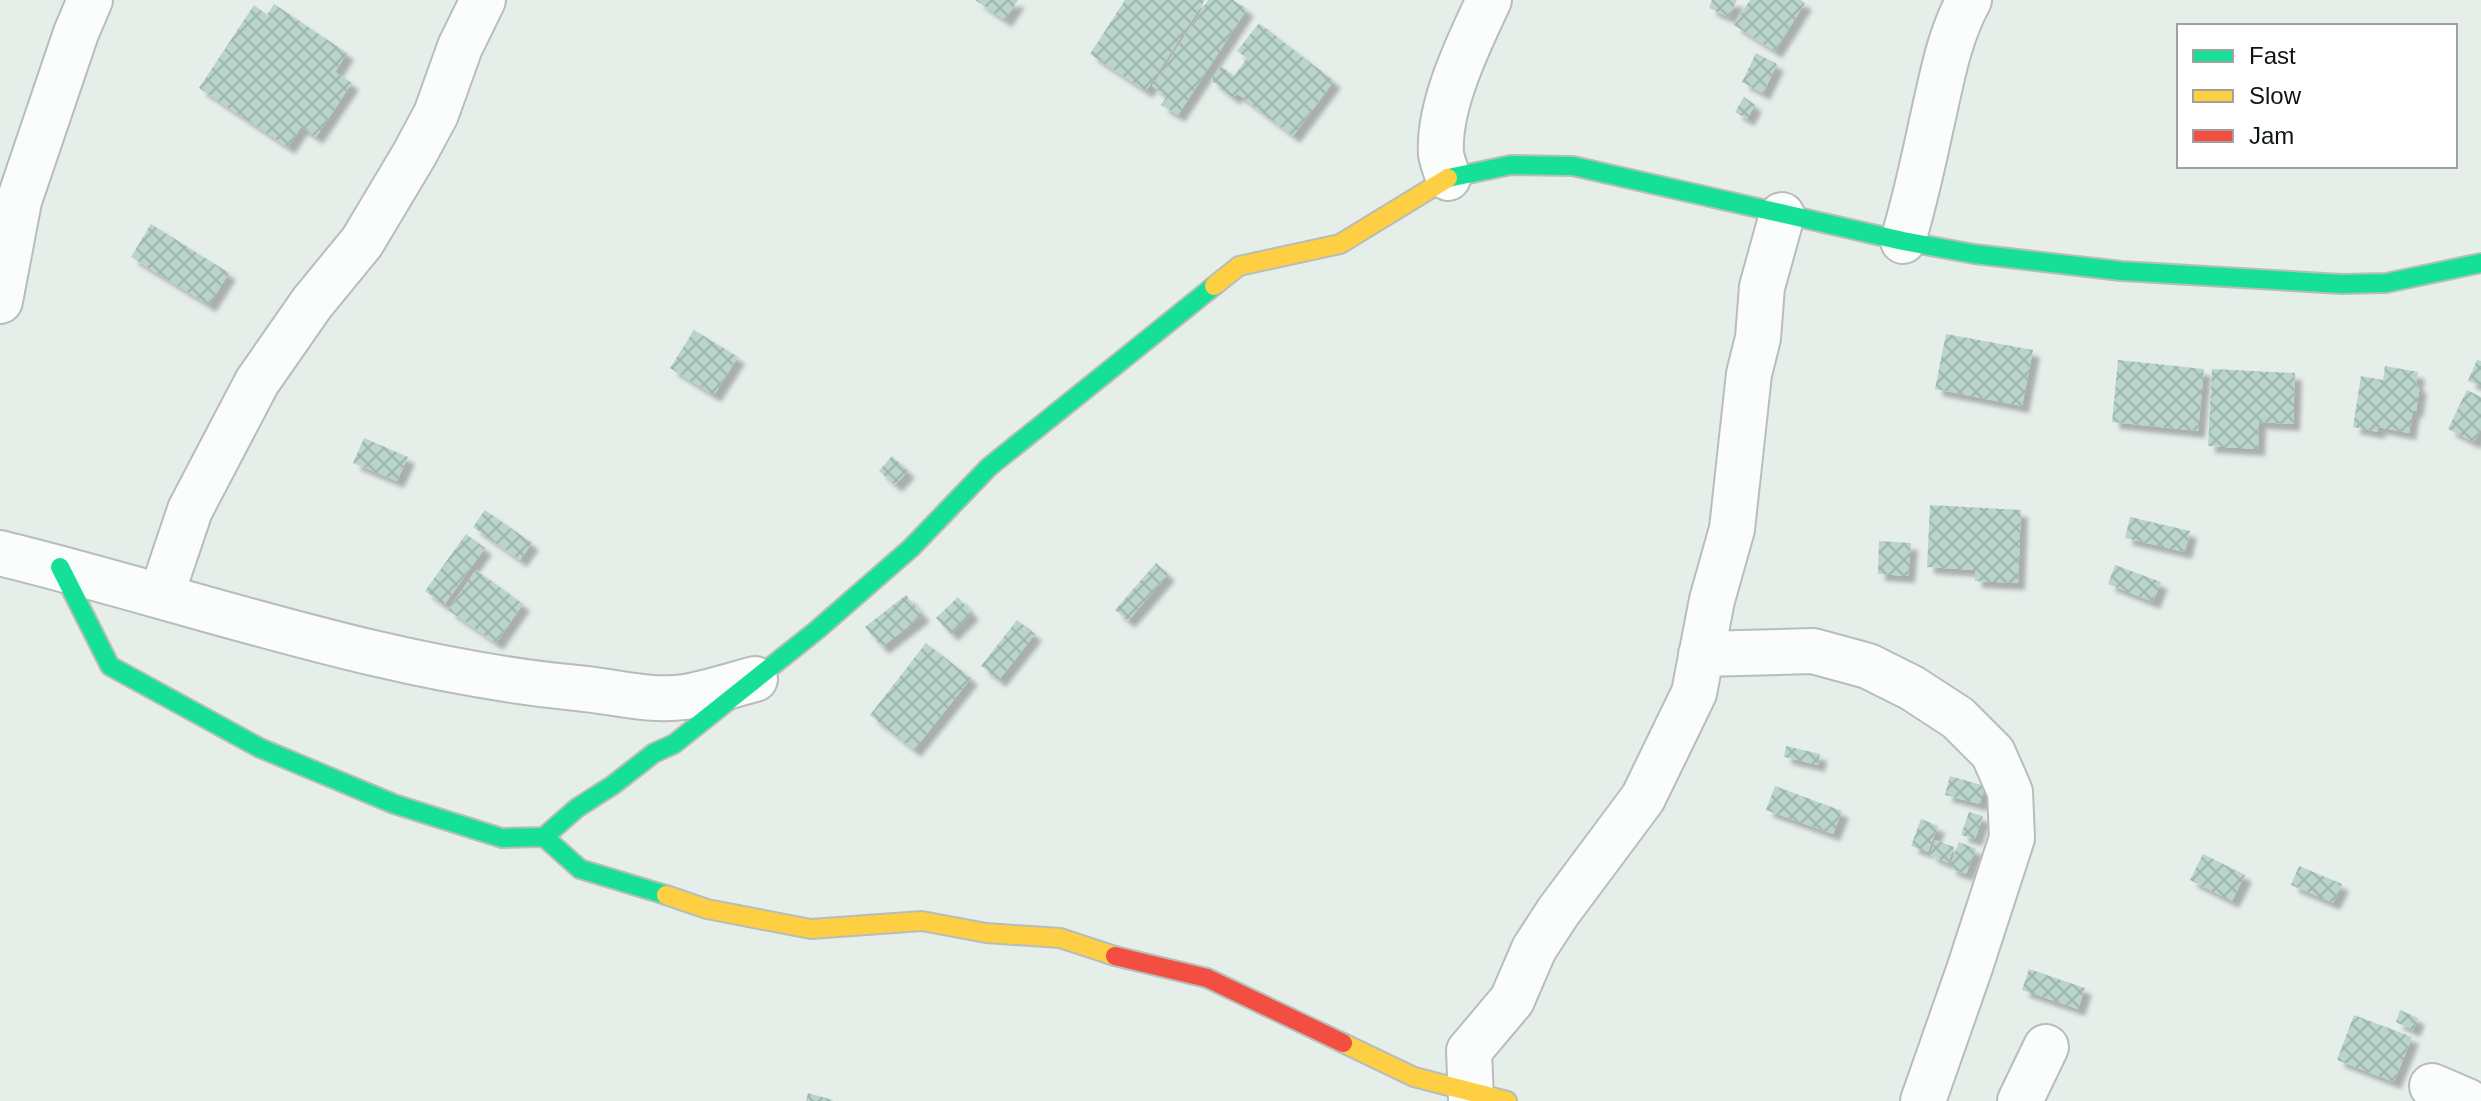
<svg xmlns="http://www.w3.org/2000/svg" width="2481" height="1101" viewBox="0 0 2481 1101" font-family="Helvetica,sans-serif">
  <defs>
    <pattern id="building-cross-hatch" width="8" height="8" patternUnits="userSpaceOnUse" patternTransform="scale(2)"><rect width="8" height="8" fill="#b9d4ca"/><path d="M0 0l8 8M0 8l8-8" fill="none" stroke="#9eb5ac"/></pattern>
    <filter id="shadow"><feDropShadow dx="7" dy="7" stdDeviation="2" flood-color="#0004"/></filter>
  </defs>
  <rect width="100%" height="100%" fill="#e6eeea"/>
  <!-- building -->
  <path fill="url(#building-cross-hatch)" filter="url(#shadow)" d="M975 0H1018L1005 20Z
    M1125 0H1205L1146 91 1090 54Z
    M1208 0H1233L1247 9 1178 115 1161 105 1167 96 1152 86Z
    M1712 0H1737L1729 17 1709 8Z
    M1750 0H1801L1805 3 1775 51 1734 25Z
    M274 4 347 53 335 72 352 83 316 137 301 127 288 147 199 88 254 5 267 15Z
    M1259 23 1334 81 1293 136 1238 94 1232 97 1211 80 1221 66 1234 76 1247 58 1237 51Z
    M1756 53 1777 64 1763 93 1742 82Z
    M1744 97 1755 105 1747 119 1735 112Z
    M151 224 229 273 209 305 131 257Z
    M694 330 738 357 714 395 670 368Z
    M1946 334 2033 350 2022 406 1935 389Z
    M2118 360 2204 369 2198 431 2112 422Z
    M2477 360 2481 361V386L2468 381Z
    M2385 366 2418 372 2416 385 2420 386 2416 411 2413 410 2409 433 2378 427V432L2353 427 2361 376 2383 380Z
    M2212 369 2295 373 2293 424 2259 422 2258 449 2208 446Z
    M2467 390 2481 397V429L2474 442 2448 429Z
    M364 438 408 457 397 481 353 463Z
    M892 456 908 471 895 485 879 471Z
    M1930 505 2021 510 2018 583 1975 581V570L1927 567Z
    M485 510 532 543 520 560 473 527Z
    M2130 517 2190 531 2185 552 2125 538Z
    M466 534 485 548 444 605 425 591Z
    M1879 541 1911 543 1908 576 1878 574Z
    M1156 563 1168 574 1128 621 1115 610Z
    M2115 565 2161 582 2153 602 2108 584Z
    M476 570 523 604 496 643 448 610Z
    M906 595 923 615 882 647 865 627Z
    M958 597 972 613 951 634 936 618Z
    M1017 620 1035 634 999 680 981 666Z
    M926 643 971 678 914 750 870 715Z
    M1786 746 1820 754 1818 765 1784 757Z
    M1950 776 1985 786 1980 804 1945 795Z
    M1775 786 1842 811 1833 834 1766 810Z
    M1969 812 1983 816 1975 839 1961 835Z
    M1921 819 1938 826 1928 852 1911 846Z
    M1935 840 1954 847 1948 863 1930 855Z
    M1959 842 1976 849 1966 874 1949 868Z
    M2203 854 2245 875 2232 901 2190 880Z
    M2299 866 2342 884 2333 903 2291 885Z
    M2029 969 2085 988 2078 1009 2022 990Z
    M2400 1010 2418 1018 2413 1030 2396 1022Z
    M2354 1015 2412 1037 2394 1082 2337 1060Z
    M808 1093 833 1100 832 1101H806Z"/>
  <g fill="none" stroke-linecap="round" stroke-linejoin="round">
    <!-- street casing -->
    <g stroke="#b7beba" stroke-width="48">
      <path id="street" d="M1448 178C1446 170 1442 161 1441 154 1438 105 1469 43 1489 0
        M1903 241C1914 203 1923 164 1931 126 1941 83 1948 38 1969 0
        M0 301 19 201 76 33 90 0
        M0 553C192 600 378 669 577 688 613 691 648 702 685 697 708 693 732 685 755 679
        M161 596 190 510 257 382 312 303 362 242 414 155 436 114 460 47 483 0
        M1701 654 1813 651 1868 666 1912 688 1958 718 1993 753 2010 792 2012 838 1969 970 1923 1101
        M2432 1086 2467 1101
        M1471 1101 1469 1051 1512 1000 1534 949 1558 912 1643 798 1694 693 1712 600 1732 529 1749 374 1758 338 1762 287 1782 215
        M2020 1101 2046 1047"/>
    </g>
    <!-- fast casing -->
    <g stroke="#b7beba" stroke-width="22">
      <path id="fast" d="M1448 178 1511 165 1573 166 1903 241 1974 254 2121 271 2342 284 2386 283 2481 263
        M60 567 110 666 260 748 394 804 502 838 544 837 580 869 666 895
        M544 837 577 808 613 785 654 753 674 744 817 630 911 548 989 467 1214 286"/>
    </g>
    <!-- slow casing -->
    <g stroke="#b7beba" stroke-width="22">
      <path id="slow" d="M1214 286 1239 266 1340 244 1448 178
        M666 895 707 909 811 929 922 921 986 933 1060 938 1115 956
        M1343 1043 1414 1077 1507 1101"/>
    </g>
    <!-- jam casing -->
    <g stroke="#b7beba" stroke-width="22">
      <path id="jam" d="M1115 956 1207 978 1343 1043"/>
    </g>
    <!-- street -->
    <use href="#street" stroke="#fbfcfc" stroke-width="44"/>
    <!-- fast -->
    <use href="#fast" stroke="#16e098" stroke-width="18"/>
    <!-- slow -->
    <use href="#slow" stroke="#ffcf43" stroke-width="18"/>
    <!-- jam -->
    <use href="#jam" stroke="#f24e42" stroke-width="18"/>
  </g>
  <!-- legend -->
  <rect x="2177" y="24" width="280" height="144" fill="#ffffff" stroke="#9fa1a0" stroke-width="2"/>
  <rect x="2193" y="50" width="40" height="12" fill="#16e098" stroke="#9fa1a0" stroke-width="2"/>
  <text x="2249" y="64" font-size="24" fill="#0e1411">Fast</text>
  <rect x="2193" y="90" width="40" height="12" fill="#ffcf43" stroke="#9fa1a0" stroke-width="2"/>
  <text x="2249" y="104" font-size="24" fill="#0e1411">Slow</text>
  <rect x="2193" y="130" width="40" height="12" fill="#f24e42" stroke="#9fa1a0" stroke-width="2"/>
  <text x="2249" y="144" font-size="24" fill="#0e1411">Jam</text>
</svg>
